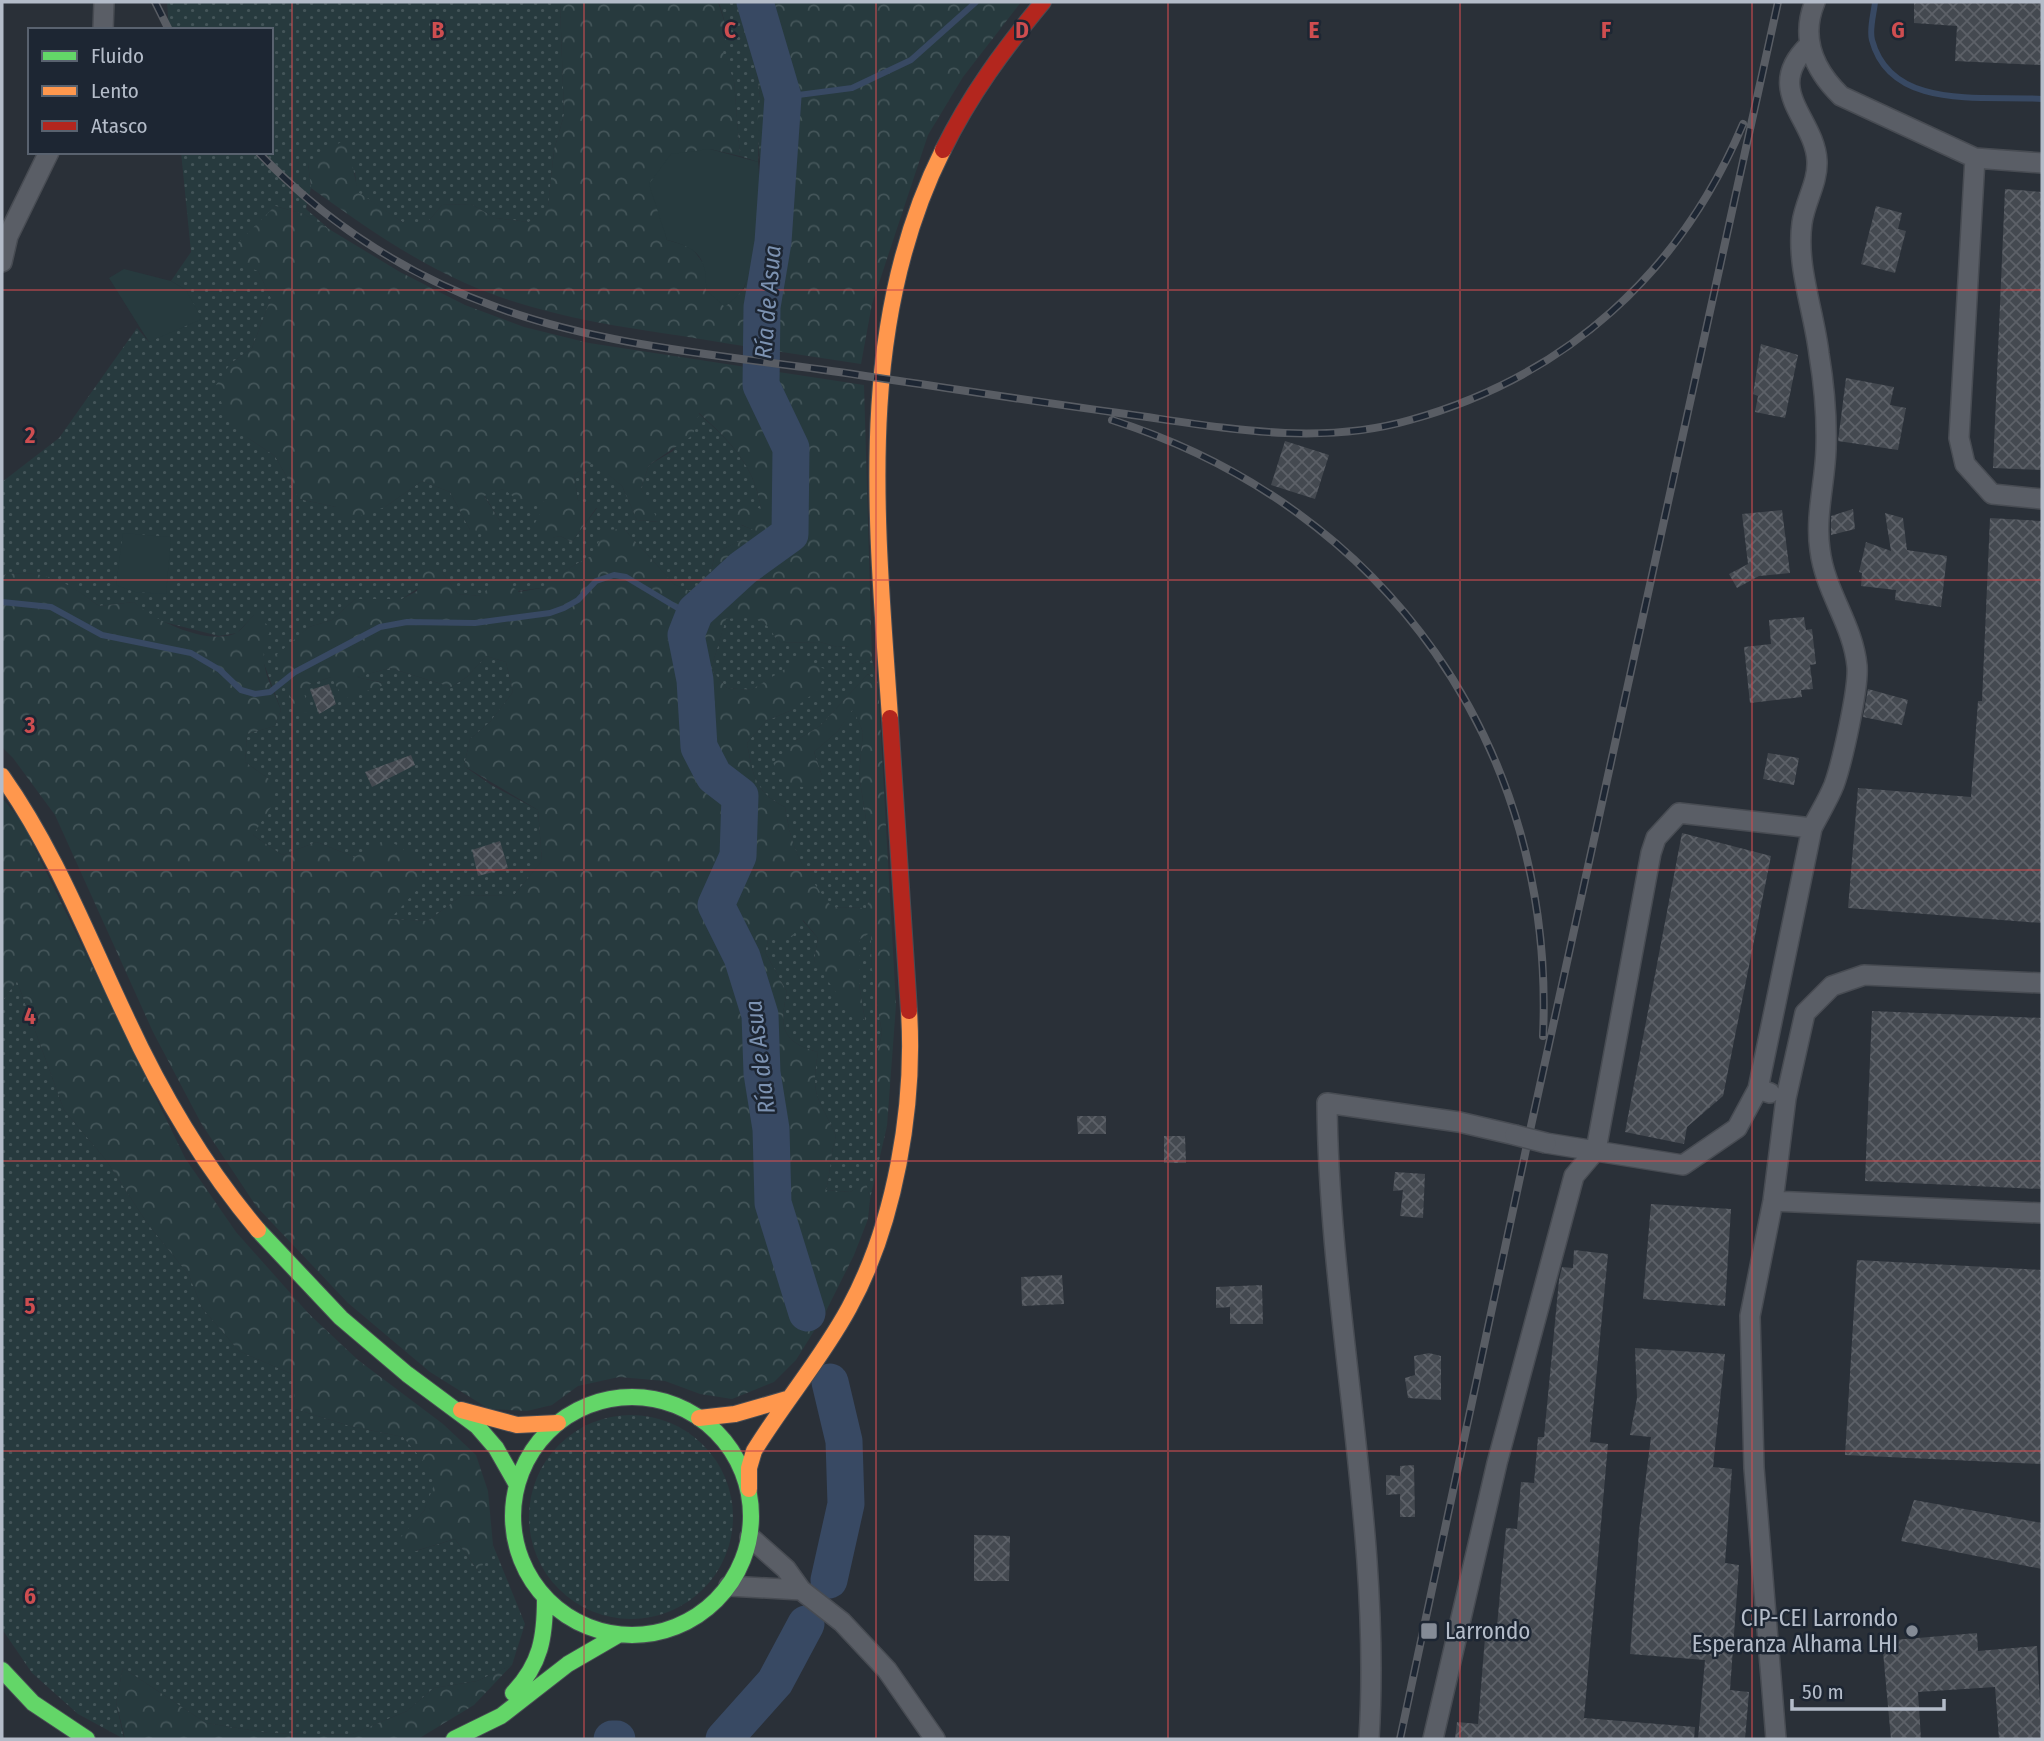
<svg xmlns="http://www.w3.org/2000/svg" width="2044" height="1741" viewBox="0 0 2044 1741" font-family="'Fira Sans Condensed',sans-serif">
  <defs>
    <pattern id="grass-dots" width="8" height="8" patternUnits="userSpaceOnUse" patternTransform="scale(1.75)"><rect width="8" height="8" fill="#273a3e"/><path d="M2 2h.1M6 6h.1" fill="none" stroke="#445559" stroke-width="1.8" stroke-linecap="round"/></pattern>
    <pattern id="forest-crowns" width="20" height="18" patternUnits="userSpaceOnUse" patternTransform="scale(1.75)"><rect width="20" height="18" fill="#273a3e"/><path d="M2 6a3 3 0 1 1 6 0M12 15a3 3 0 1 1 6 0" fill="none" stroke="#445559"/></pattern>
    <pattern id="building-cross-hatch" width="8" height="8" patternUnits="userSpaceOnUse" patternTransform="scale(1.75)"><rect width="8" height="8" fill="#444950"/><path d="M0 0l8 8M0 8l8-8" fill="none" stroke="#5d6168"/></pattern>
  </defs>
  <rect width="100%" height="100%" fill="#2a3038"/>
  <!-- grass -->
  <path fill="url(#grass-dots)" d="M167 2H560L564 115 554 150 548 208 529 222 495 218 471 204 442 205 427 223H404L357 192 355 173 308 163 311 188 306 209 336 235 304 214 275 206 261 222 258 271 271 298 252 348 230 364 248 438 275 456 299 499 336 507H385L422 481 450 492 470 530 500 521 484 495 503 489 549 499 541 540 560 536 572 542 597 508 578 500 574 475 593 461 622 486 637 520 658 522 641 488 649 465 673 451 698 413C730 441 755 466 761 509L741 525 759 532 715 553 711 573 696 594 674 584 624 529 591 556 566 570 548 587 481 596 458 594 442 572 402 599H355L332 620 309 627 295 640 301 687 331 677 385 683 356 677 390 668 451 687 467 677 486 656 506 662 513 692 490 722 470 739 464 766 491 785 538 810 542 861 514 895 461 896 428 921 389 919 354 857 317 842 282 855 253 835 269 779 245 762 247 734 275 726 281 710 263 661V645L254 615 237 633 219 636 152 619 134 602 99 606C68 583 43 568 2 575V482L59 438 137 328 149 342 186 290 171 281 191 252 181 152H271V30H169Z
    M719 2H742L755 60 760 97 758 162 740 156 734 81 722 52 727 30Z
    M753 616 770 627 778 643 820 642 837 647 850 646 862 664 872 660 878 684 868 674 820 726 795 741 822 776 814 752 838 731 853 708 863 732 859 775 876 882 866 908 831 907C803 870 792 853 785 807 754 792 753 774 747 743L766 721 792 710 801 660 751 690 727 688 711 669 726 618Z
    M802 920 818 938 814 961 865 1020 859 984V940L871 931 872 973 882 1033 875 1062 877 1133 887 1126 870 1199 866 1183 850 1192 826 1190C831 1171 830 1154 836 1136 819 1096 810 1100 818 1052 781 1042 779 1027 787 992L765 952 769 937Z
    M17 981 64 1110 106 1160 147 1223 189 1275 202 1308 239 1351 294 1375 295 1409 350 1426 403 1437 438 1477 424 1511 401 1538 416 1551 455 1539 478 1571 493 1545 525 1624 512 1665 477 1681 434 1688 407 1711 350 1735 268 1733 206 1723 123 1668 116 1702 124 1739 78 1714 32 1673 2 1629V1001Z
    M529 1517a102 102 0 1 1 204 0a102 102 0 1 1-204 0Z"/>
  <!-- forest -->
  <path fill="url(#forest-crowns)" d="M560 2H718L727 30 723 52 734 81 740 156 710 149 660 213 667 240 691 247 707 268 725 306 744 289 751 263 762 185 757 125 760 97 755 60 742 2H1021L963 77 928 135 872 304 861 364C801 355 741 346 682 336 608 325 534 314 465 283 409 258 361 224 311 188L308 163 347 138 358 192 404 223H427L442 205 471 204 495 218 529 222 548 207 554 150 564 115Z
    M275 206 304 214 400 272 465 305 524 327 589 343 864 385 872 660 862 664 849 646 837 647 820 642 778 643C765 616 755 616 726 619L711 669 727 688 751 690 801 659 827 670 818 690 792 710 766 721 747 743C753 774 754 792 785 807 792 853 803 870 832 907L866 908 876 882 859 775 863 732 853 709 838 731 814 752 822 776 804 787 787 786 773 763 795 741 820 726 868 674 878 684 896 1005 887 1126 877 1134 871 1103 875 1062 882 1033 872 973 871 932 859 940V984L865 1020 847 1008 814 961 818 938 803 920 792 937H769L765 952 787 992C779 1027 781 1042 818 1052 810 1100 819 1096 836 1136 830 1154 831 1171 826 1190L850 1192 866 1182 870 1199 868 1219 854 1255 824 1315 796 1360 774 1382 732 1399 700 1394 665 1381 619 1377 578 1386 552 1405 527 1411 489 1409 430 1372 348 1303 256 1206 201 1123 153 1032 55 815 13 758 2 747V575C43 568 68 582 99 606L134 602C155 621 206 645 234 634 242 631 248 620 254 615L272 628C254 659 269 679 281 710L275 726 247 734 245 762 269 779 276 799 253 835 282 855 317 842 354 857 387 839 422 861 416 891 390 919 428 921 461 896 514 895 542 861 538 810 464 766 470 739 490 722 513 692 506 662 486 656 467 677 451 687 390 668 357 677 387 684 344 699 331 677 302 687 310 712 297 713 274 657 309 627 332 620 355 599H402L417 591 421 565 442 572 458 594 481 596 498 576 519 592 547 587 566 570 591 556 605 530 624 529 674 584 696 594 711 573 715 553 758 532 728 519 741 502 761 509C755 466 730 441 699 413L693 435 649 465 641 488 659 522 637 520 622 486 593 462 574 475 578 500 597 507 572 542 560 536 541 541 535 523 548 500 529 508 503 489 484 496 500 521 497 539 470 530 450 492 422 481 385 507 345 522 336 507 299 499 275 456 248 438 225 414 216 385 230 364 252 348 271 298 258 271 241 265 238 243Z
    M2 798 22 822 185 1158 236 1232 309 1314 358 1360 443 1424 476 1455 488 1491 493 1545 479 1572 455 1539 415 1551 400 1538 424 1511 437 1477 403 1437 350 1426 295 1409 294 1375 239 1351 202 1308 189 1275 147 1223 106 1160 64 1110 17 981 2 1001Z
    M512 1665 474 1705 418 1739H125L116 1702 123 1668 206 1723 268 1733 350 1735 407 1711 434 1688 477 1681Z"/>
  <!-- green -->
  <path fill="#273a3e" d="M710 149 758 162C762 190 756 262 744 287 741 294 731 301 725 307L706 290C707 257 698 248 667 240L649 184 671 154Z
    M124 269 171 281 186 290 202 319 149 342 109 278Z
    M123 533 171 537 166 594 135 592 116 585Z"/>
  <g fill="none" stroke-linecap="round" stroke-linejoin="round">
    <!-- stream -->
    <path stroke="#384963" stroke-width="6" d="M1875 2C1874 13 1869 29 1872 40 1891 112 1985 95 2042 99
      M783 97 852 88 911 60 976 2
      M2 602 51 607 102 635 191 653 220 670 241 690 255 694 270 692 295 672 380 627 407 622 475 623 550 613 564 608 578 600 596 581 614 575 626 577 681 610 695 612"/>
    <!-- river -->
    <path stroke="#384963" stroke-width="37" d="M755 2 783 97 773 242 762 307 761 385 791 448 790 534 743 568 695 612 686 635 695 680 699 747 714 776 740 796 738 856 716 905 742 957 760 1015 762 1073 771 1129 773 1203 807 1313
      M829 1580 846 1504 844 1441 830 1382
      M612 1739H617
      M724 1739 775 1682 806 1624"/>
  </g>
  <!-- building -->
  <path fill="url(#building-cross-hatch)" d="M1914 2H2042V65L1955 61 1957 26 1914 23Z
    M2005 189 2042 192V470L1993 468Z
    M1876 206 1902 213 1898 229 1906 231 1895 273 1861 264Z
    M1761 344 1798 355 1785 418 1755 412 1758 396 1753 394Z
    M1846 378 1894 387 1890 405 1906 408 1898 450 1838 441Z
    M1285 441 1329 455 1315 499 1271 485Z
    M1853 509 1855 529 1831 535V516Z
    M1782 510 1790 573 1759 576 1737 588 1729 574 1748 564 1742 514Z
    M1885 513 1903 518 1907 550 1947 556 1941 607 1895 600 1896 590 1861 586 1862 573 1859 572 1866 542 1891 551Z
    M1990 518 2042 521V923L1848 908 1858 788 1971 797 1978 701H1982Z
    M1804 617 1806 630 1812 629 1816 664 1810 665 1813 689 1801 690 1802 697 1750 703 1744 647 1771 644 1769 620Z
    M329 684 336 704 319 714 310 690Z
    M1868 689 1908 700 1902 725 1863 717Z
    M1768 753 1799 758 1794 785 1763 779Z
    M411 755 415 765 372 787 365 772Z
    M1682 833 1771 856 1723 1096 1687 1127 1684 1144 1625 1132Z
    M500 841 508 868 478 876 472 850Z
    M1872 1011 2042 1018V1189L1865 1181Z
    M1077 1116H1106V1134H1078Z
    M1164 1136H1185L1186 1163H1164Z
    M1395 1172 1425 1174 1423 1218 1400 1216 1403 1190 1393 1191Z
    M1651 1204 1731 1209 1725 1306 1643 1299Z
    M1574 1250 1608 1254 1590 1442 1608 1444 1584 1718 1695 1727 1694 1739H1455L1457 1722 1478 1724 1486 1625 1497 1626 1506 1528 1517 1529 1521 1482 1534 1483 1538 1437H1544L1559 1280 1562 1267 1573 1268Z
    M1857 1260 2042 1270V1464L1845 1455Z
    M1062 1275 1064 1304 1022 1306 1021 1277Z
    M1262 1285 1263 1324H1230V1307L1216 1308V1287Z
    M1635 1348 1725 1354 1713 1467 1732 1469 1725 1563 1739 1565 1730 1690 1749 1692 1745 1739H1698L1705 1660 1630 1654 1639 1531 1651 1437 1630 1435 1637 1398Z
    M1429 1353 1441 1356V1400L1408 1398 1405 1378 1415 1375 1414 1356Z
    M1414 1465 1415 1517H1400V1494L1386 1495V1475L1400 1476V1466Z
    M1914 1500 2042 1523V1569L1901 1541Z
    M974 1535 1010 1536 1009 1581H974Z
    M1977 1633 1978 1651 2037 1646 2042 1739H1999L1995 1687 1918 1692 1921 1739H1891L1882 1641Z"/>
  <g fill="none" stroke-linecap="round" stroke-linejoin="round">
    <!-- street casing -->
    <g stroke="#484c53" stroke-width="22">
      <path id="street" d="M1815 2C1800 38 1814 70 1841 96L1975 158 2042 163
        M103 30 104 2
        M1809 45C1762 90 1815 118 1817 161 1818 183 1805 201 1802 223 1796 266 1814 311 1819 354 1824 384 1827 419 1826 449 1825 483 1815 516 1820 550 1825 592 1853 624 1857 666 1859 688 1842 763 1834 785 1828 800 1819 814 1812 828
        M1975 158 1959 438 1965 464 1992 494 2042 499
        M2 262 8 236 49 152
        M1546 1143 1683 1165 1737 1128 1758 1089 1770 1093
        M1773 1201 2042 1213
        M750 1537 786 1569 801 1590 842 1622 887 1670 935 1739
        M729 1586 801 1590
        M1369 1739C1382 1527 1329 1316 1327 1103L1459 1122 1515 1135
        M1433 1739 1497 1463 1574 1176 1596 1150 1651 853 1656 838 1679 813 1812 828 1758 1089
        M1776 1739 1754 1468 1750 1316 1773 1201 1786 1098 1805 1013 1832 986 1864 975 2042 983"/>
    </g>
    <!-- fast casing -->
    <g stroke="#484c53" stroke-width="18">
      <path id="fast" d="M258 1230 341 1318 407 1374 477 1426 496 1448 517 1485
        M513 1516a119 119 0 1 1 238 0a119 119 0 1 1-238 0Z
        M2 1670 33 1703 87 1739
        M513 1693C541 1664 545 1637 545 1598
        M454 1739 501 1716 568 1664 618 1635"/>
    </g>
    <!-- slow casing -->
    <g stroke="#484c53" stroke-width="18">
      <path id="slow" d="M890 718C877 527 854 328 943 150
        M2 776C55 851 87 935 126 1017 161 1093 204 1166 258 1230
        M461 1410 517 1425 558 1423
        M699 1418 735 1414 787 1399
        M749 1489V1468L754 1451C784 1402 822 1358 849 1308 895 1224 915 1107 909 1011"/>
    </g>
    <!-- jam casing -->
    <g stroke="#484c53" stroke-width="18">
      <path id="jam" d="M943 150C970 95 1004 49 1043 2
        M890 718 909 1011"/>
    </g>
    <!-- street -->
    <use href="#street" stroke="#5a5e66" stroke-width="19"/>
    <!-- fast -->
    <use href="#fast" stroke="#63d668" stroke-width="16"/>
    <!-- slow -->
    <use href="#slow" stroke="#ff974d" stroke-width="16"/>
    <!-- jam -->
    <use href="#jam" stroke="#b3261e" stroke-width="16"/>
    <!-- rail casing -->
    <g stroke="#595d64" stroke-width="8">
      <path id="rail" d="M155 2 169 30
        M258 152C325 222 404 274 496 307 606 348 742 357 859 375 948 388 1037 402 1126 414 1219 427 1317 447 1410 420 1567 376 1680 273 1743 124
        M1112 420C1386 507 1556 748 1543 1036
        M1400 1739 1531 1126 1778 2"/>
    </g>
    <!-- rail -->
    <use href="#rail" stroke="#1d2633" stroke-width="5" stroke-dasharray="16" stroke-linecap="butt"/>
    <!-- street-bridge casing -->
    <g stroke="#484c53" stroke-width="22" stroke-linecap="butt">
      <path id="street-bridge" d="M1515 1135 1546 1143"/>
    </g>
    <!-- street-bridge -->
    <use href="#street-bridge" stroke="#5a5e66" stroke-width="19"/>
  </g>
  <!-- grid -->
  <path fill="none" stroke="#ce4d50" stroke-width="2" stroke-opacity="0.55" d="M292 2V1739M584 2V1739M876 2V1739M1168 2V1739M1460 2V1739M1752 2V1739M2 290H2042M2 580H2042M2 870H2042M2 1161H2042M2 1451H2042"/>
  <!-- markers -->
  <g fill="#848b96" stroke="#1d2633" stroke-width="2.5">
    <rect x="1420" y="1622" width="18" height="18" rx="3.5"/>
    <circle cx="1912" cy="1631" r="7"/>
  </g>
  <g text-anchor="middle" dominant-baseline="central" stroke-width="5" stroke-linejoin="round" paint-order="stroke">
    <!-- poi labels -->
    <g font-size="23" fill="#b4bcc9" stroke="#1d2633" text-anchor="end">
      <text x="1898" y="1618">CIP-CEI Larrondo<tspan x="1898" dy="26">Esperanza Alhama LHI</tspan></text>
      <text x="1445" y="1631" text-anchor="start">Larrondo</text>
    </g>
    <!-- water labels -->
    <g font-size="24" font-style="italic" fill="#7c92b1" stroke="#1d2633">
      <text transform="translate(768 302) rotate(-85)">Ría de Asua</text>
      <text transform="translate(760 1057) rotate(-97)">Ría de Asua</text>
    </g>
  </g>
  <g font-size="23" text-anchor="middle" font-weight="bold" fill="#ce4d50" stroke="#1d2633" stroke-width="5" stroke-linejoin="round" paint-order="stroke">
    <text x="438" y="38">B</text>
    <text x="730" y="38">C</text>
    <text x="1022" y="38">D</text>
    <text x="1314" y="38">E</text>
    <text x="1606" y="38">F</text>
    <text x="1898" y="38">G</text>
    <text x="30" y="443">2</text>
    <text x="30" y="733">3</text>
    <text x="30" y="1024">4</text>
    <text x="30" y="1314">5</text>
    <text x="30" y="1604">6</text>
  </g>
  <!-- border -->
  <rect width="2044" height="1741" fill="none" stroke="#b4bcc9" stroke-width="7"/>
  <!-- legend -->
  <rect x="28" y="28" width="245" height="126" fill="#1d2633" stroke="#59626f" stroke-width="2"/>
  <rect x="42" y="51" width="35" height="10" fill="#63d668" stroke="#59626f" stroke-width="2"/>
  <text x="91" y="63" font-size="21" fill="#b4bcc9">Fluido</text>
  <rect x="42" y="86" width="35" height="10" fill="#ff974d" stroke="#59626f" stroke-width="2"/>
  <text x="91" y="98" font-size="21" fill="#b4bcc9">Lento</text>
  <rect x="42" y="121" width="35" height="10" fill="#b3261e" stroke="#59626f" stroke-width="2"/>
  <text x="91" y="133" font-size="21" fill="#b4bcc9">Atasco</text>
  <!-- scale -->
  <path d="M1792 1699v10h152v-10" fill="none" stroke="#b4bcc9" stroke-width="3.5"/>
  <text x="1802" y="1699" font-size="21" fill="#b4bcc9" stroke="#1d2633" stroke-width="5" paint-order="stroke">50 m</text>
</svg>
